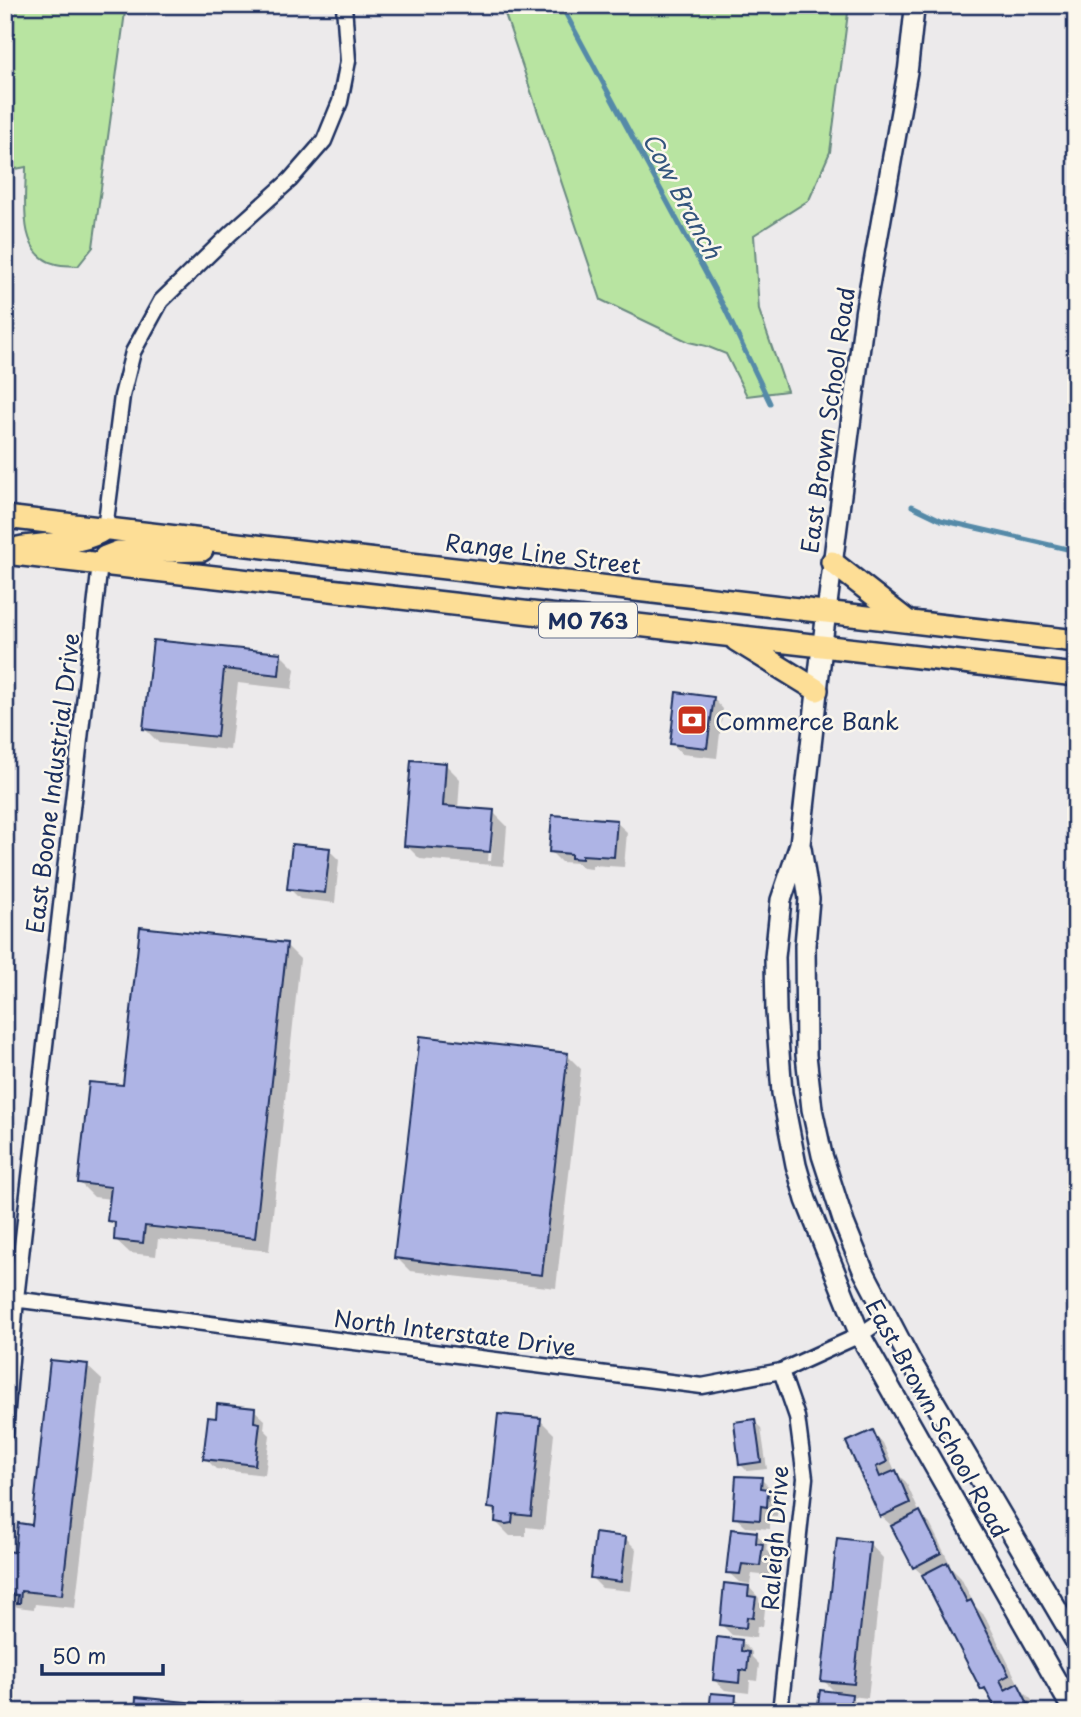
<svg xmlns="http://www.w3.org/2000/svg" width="1081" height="1717" viewBox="0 0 1081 1717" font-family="'Playpen Sans',sans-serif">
  <rect width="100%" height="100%" fill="#eceaeb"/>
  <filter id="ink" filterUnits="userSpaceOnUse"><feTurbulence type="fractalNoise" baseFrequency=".0143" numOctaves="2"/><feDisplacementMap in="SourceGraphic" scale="14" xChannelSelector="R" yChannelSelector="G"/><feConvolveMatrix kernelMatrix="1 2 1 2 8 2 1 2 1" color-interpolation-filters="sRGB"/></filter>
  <g filter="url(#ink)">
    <!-- green -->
    <path fill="#b8e4a1" stroke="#6a8a80" stroke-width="2" d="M5 5H126L93 247 78 266C71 265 63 266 56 264 16 255 26 197 26 167L5 171Z
      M502 5H849L830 152 809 200 754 235 759 310 787 391 747 396 726 354 706 346 689 342 601 300Z"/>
    <!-- shadow -->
    <path fill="#0003" fill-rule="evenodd" d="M155 641 281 655 295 669 292 689 238 683 230 750 159 743 145 729Z
      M713 698 723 709 717 758 682 754 672 743Z
      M446 765 460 779 458 809 493 812 507 826 504 866 420 859 406 845ZM491 822H494L491 861H488Z
      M5 784 10 790 5 837Z
      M616 822 627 832 624 867 592 865V869L583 868 578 863 561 862 550 851Z
      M329 850 339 860 335 903 300 899 289 888Z
      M286 945 300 959 269 1251 158 1239 156 1256 130 1253 115 1239 117 1228 109 1220 111 1199 94 1197 80 1183 124 1087Z
      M567 1055 581 1069 556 1288 410 1271 396 1257Z
      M87 1366 102 1380 75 1608 35 1604 34 1609 17 1607 5 1595V1567L33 1526Z
      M254 1410 265 1420 264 1429 270 1435 265 1475 216 1469 205 1458 217 1420Z
      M540 1420 554 1434 544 1529 526 1527V1536H510L496 1522 497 1515 490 1507Z
      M754 1421 761 1428 767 1469 747 1471 740 1464Z
      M873 1432 883 1443 896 1473 906 1482 920 1514 930 1524 950 1564 948 1565 961 1578 975 1606 985 1616 1021 1689 1032 1700 1038 1712H999L994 1702 982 1689 925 1577 914 1567 892 1526 881 1516 849 1443Z
      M761 1479 771 1489V1494L778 1501 777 1516H770V1529L746 1527 735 1517Z
      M756 1534 767 1544 766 1550 772 1556 770 1576 752 1574 750 1584 739 1582 728 1572Z
      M625 1538 636 1549 631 1591 602 1588 592 1578Z
      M869 1543 883 1558 868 1698 851 1696 865 1712H819L837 1694 823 1680Z
      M749 1587 759 1598V1602L765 1609 763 1627 757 1626 756 1638 732 1635 722 1625Z
      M742 1642 752 1652V1657L759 1664 757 1681 750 1680 749 1693 725 1690 714 1680Z
      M735 1697 742 1704 741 1709 744 1712H711Z"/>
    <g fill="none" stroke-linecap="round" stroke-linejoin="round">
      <!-- stream -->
      <path stroke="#548aa8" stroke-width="5" d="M561 5 724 307 770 403
        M912 506 941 520 1076 551"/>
    </g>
    <!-- building -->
    <path fill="#aeb4e5" stroke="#1b2f5e" stroke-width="2" d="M153 640 281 653 279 675 224 669 217 737 143 729Z
      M676 692 714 697 707 748 670 744Z
      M411 760 446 763 443 806 494 810 490 852 404 846Z
      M552 815 617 820 614 857 582 855V859L571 858V854L549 852Z
      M292 844 330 848 325 893 287 889Z
      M140 927 287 943 255 1238 145 1226 143 1243 114 1240 115 1222 107 1221 111 1187 78 1183 89 1082 123 1085Z
      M420 1036 568 1053 542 1275 394 1258Z
      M50 1360 88 1364 62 1595 21 1591 20 1603H17L18 1595 5 1594V1551L15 1552 18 1523 32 1525Z
      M217 1404 255 1408 254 1422 260 1423 255 1465 203 1459 208 1417 216 1418Z
      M498 1414 541 1418 531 1516 513 1514 512 1523 506 1524 495 1522 496 1509 488 1508Z
      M755 1419 761 1462 739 1465 734 1422Z
      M873 1430 887 1462 876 1467 880 1477 896 1470 910 1503 880 1517 846 1442Z
      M736 1476 762 1477 761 1488 768 1489 767 1507 761 1506 760 1520 733 1518Z
      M920 1511 941 1553 913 1568 891 1526Z
      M731 1529 757 1532 756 1543 763 1544 760 1566 742 1564 740 1574 726 1573Z
      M595 1533 626 1537 621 1582 590 1578Z
      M837 1538 870 1542 854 1684 821 1681Z
      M947 1562 967 1602 971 1600 1009 1675 1000 1680 1005 1690 1018 1683 1032 1712H997L985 1688 981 1690 922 1575Z
      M724 1583 749 1586 748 1596 756 1597 753 1618 747 1617 746 1628 720 1625Z
      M717 1637 742 1640 741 1651 749 1652 747 1671 740 1670 739 1683 713 1680Z
      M820 1690 852 1694 850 1712H817Z
      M711 1693 736 1695 735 1706 742 1707 741 1712H709Z
      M136 1697 226 1706 225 1712H135Z"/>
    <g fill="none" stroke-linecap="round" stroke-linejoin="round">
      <!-- minor casing -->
      <g stroke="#1b2f5e" stroke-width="19">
        <path id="minor" d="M105 529 122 396 133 352 161 301 231 233 290 180 324 141 340 102 348 61 344 5
          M5 1298 702 1386 781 1371 860 1335 886 1317
          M5 1433 16 1299 100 564
          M780 1712 805 1478 797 1417 781 1371"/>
      </g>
      <!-- tertiary casing -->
      <g stroke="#1b2f5e" stroke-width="23">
        <path id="tertiary" d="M822 647 865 311 908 69 915 5"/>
      </g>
      <!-- secondary casing -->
      <g stroke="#1b2f5e" stroke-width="24">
        <path id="secondary" d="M822 647 800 844 781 900 775 957 776 1012 782 1093 796 1165 806 1200 860 1335 1074 1712
          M801 848 809 899 805 945 806 1055 812 1109 822 1155 844 1223 863 1270 910 1360 1076 1642"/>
      </g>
      <!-- primary casing -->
      <g stroke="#1b2f5e" stroke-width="26">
        <path id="primary" d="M5 517 1076 641
          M18 548C45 543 82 545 105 529
          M5 553 1076 675
          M832 562 906 620
          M100 564 105 557 118 552 202 550
          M736 640 817 690"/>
      </g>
      <!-- minor -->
      <use href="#minor" stroke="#fbf7ec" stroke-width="14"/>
      <!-- tertiary -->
      <use href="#tertiary" stroke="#fbf7ec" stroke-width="18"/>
      <!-- secondary -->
      <use href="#secondary" stroke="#fbf7ec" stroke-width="19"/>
      <!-- primary -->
      <use href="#primary" stroke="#fdde96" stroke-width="21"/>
    </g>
  </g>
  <!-- icons -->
  <defs>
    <g id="bank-square" transform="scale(1.575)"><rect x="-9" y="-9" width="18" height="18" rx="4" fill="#c8321e" stroke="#fbf7ec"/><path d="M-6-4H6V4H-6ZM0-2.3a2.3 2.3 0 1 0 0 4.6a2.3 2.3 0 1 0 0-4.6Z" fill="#fff"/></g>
  </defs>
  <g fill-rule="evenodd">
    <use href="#bank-square" x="692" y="720"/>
  </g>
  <g text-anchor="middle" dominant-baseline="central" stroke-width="5" stroke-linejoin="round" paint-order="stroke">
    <!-- shield labels -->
    <rect fill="#fbf7ec" stroke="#5e6b89" stroke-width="2" x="539" y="602.5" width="98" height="35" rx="5"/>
    <g font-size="21" font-weight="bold" fill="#1b2f5e">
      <text x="588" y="620">MO 763</text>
    </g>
    <!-- street labels -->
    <g font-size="23" fill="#1b2f5e" stroke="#fbf7ec">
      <text transform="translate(827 420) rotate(-82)">East Brown School Road</text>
      <text transform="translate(543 553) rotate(7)">Range Line Street</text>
      <text transform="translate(52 783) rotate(-83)">East Boone Industrial Drive</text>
      <text transform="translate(455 1332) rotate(7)">North Interstate Drive</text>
      <text transform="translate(938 1418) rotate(61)">East Brown School Road</text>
      <text transform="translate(774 1538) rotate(-86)">Raleigh Drive</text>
    </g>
    <!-- poi labels -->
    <g font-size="23" fill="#1b2f5e" stroke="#fbf7ec" text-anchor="start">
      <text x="715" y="720">Commerce Bank</text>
    </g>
    <!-- water labels -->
    <g font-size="24" font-style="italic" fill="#33557d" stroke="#fbf7ec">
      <text transform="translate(683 195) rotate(62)">Cow Branch</text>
    </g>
  </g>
  <!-- margin -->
  <rect width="1081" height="1717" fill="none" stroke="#fbf7ec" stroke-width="28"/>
  <rect x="14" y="14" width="1053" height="1689" fill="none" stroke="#1b2f5e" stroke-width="2.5" filter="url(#ink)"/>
  <!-- scale -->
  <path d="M42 1664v10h121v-10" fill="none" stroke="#1b2f5e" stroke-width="3.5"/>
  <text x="52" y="1664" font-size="21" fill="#1b2f5e" stroke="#fbf7ec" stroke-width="5" paint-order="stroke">50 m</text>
</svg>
